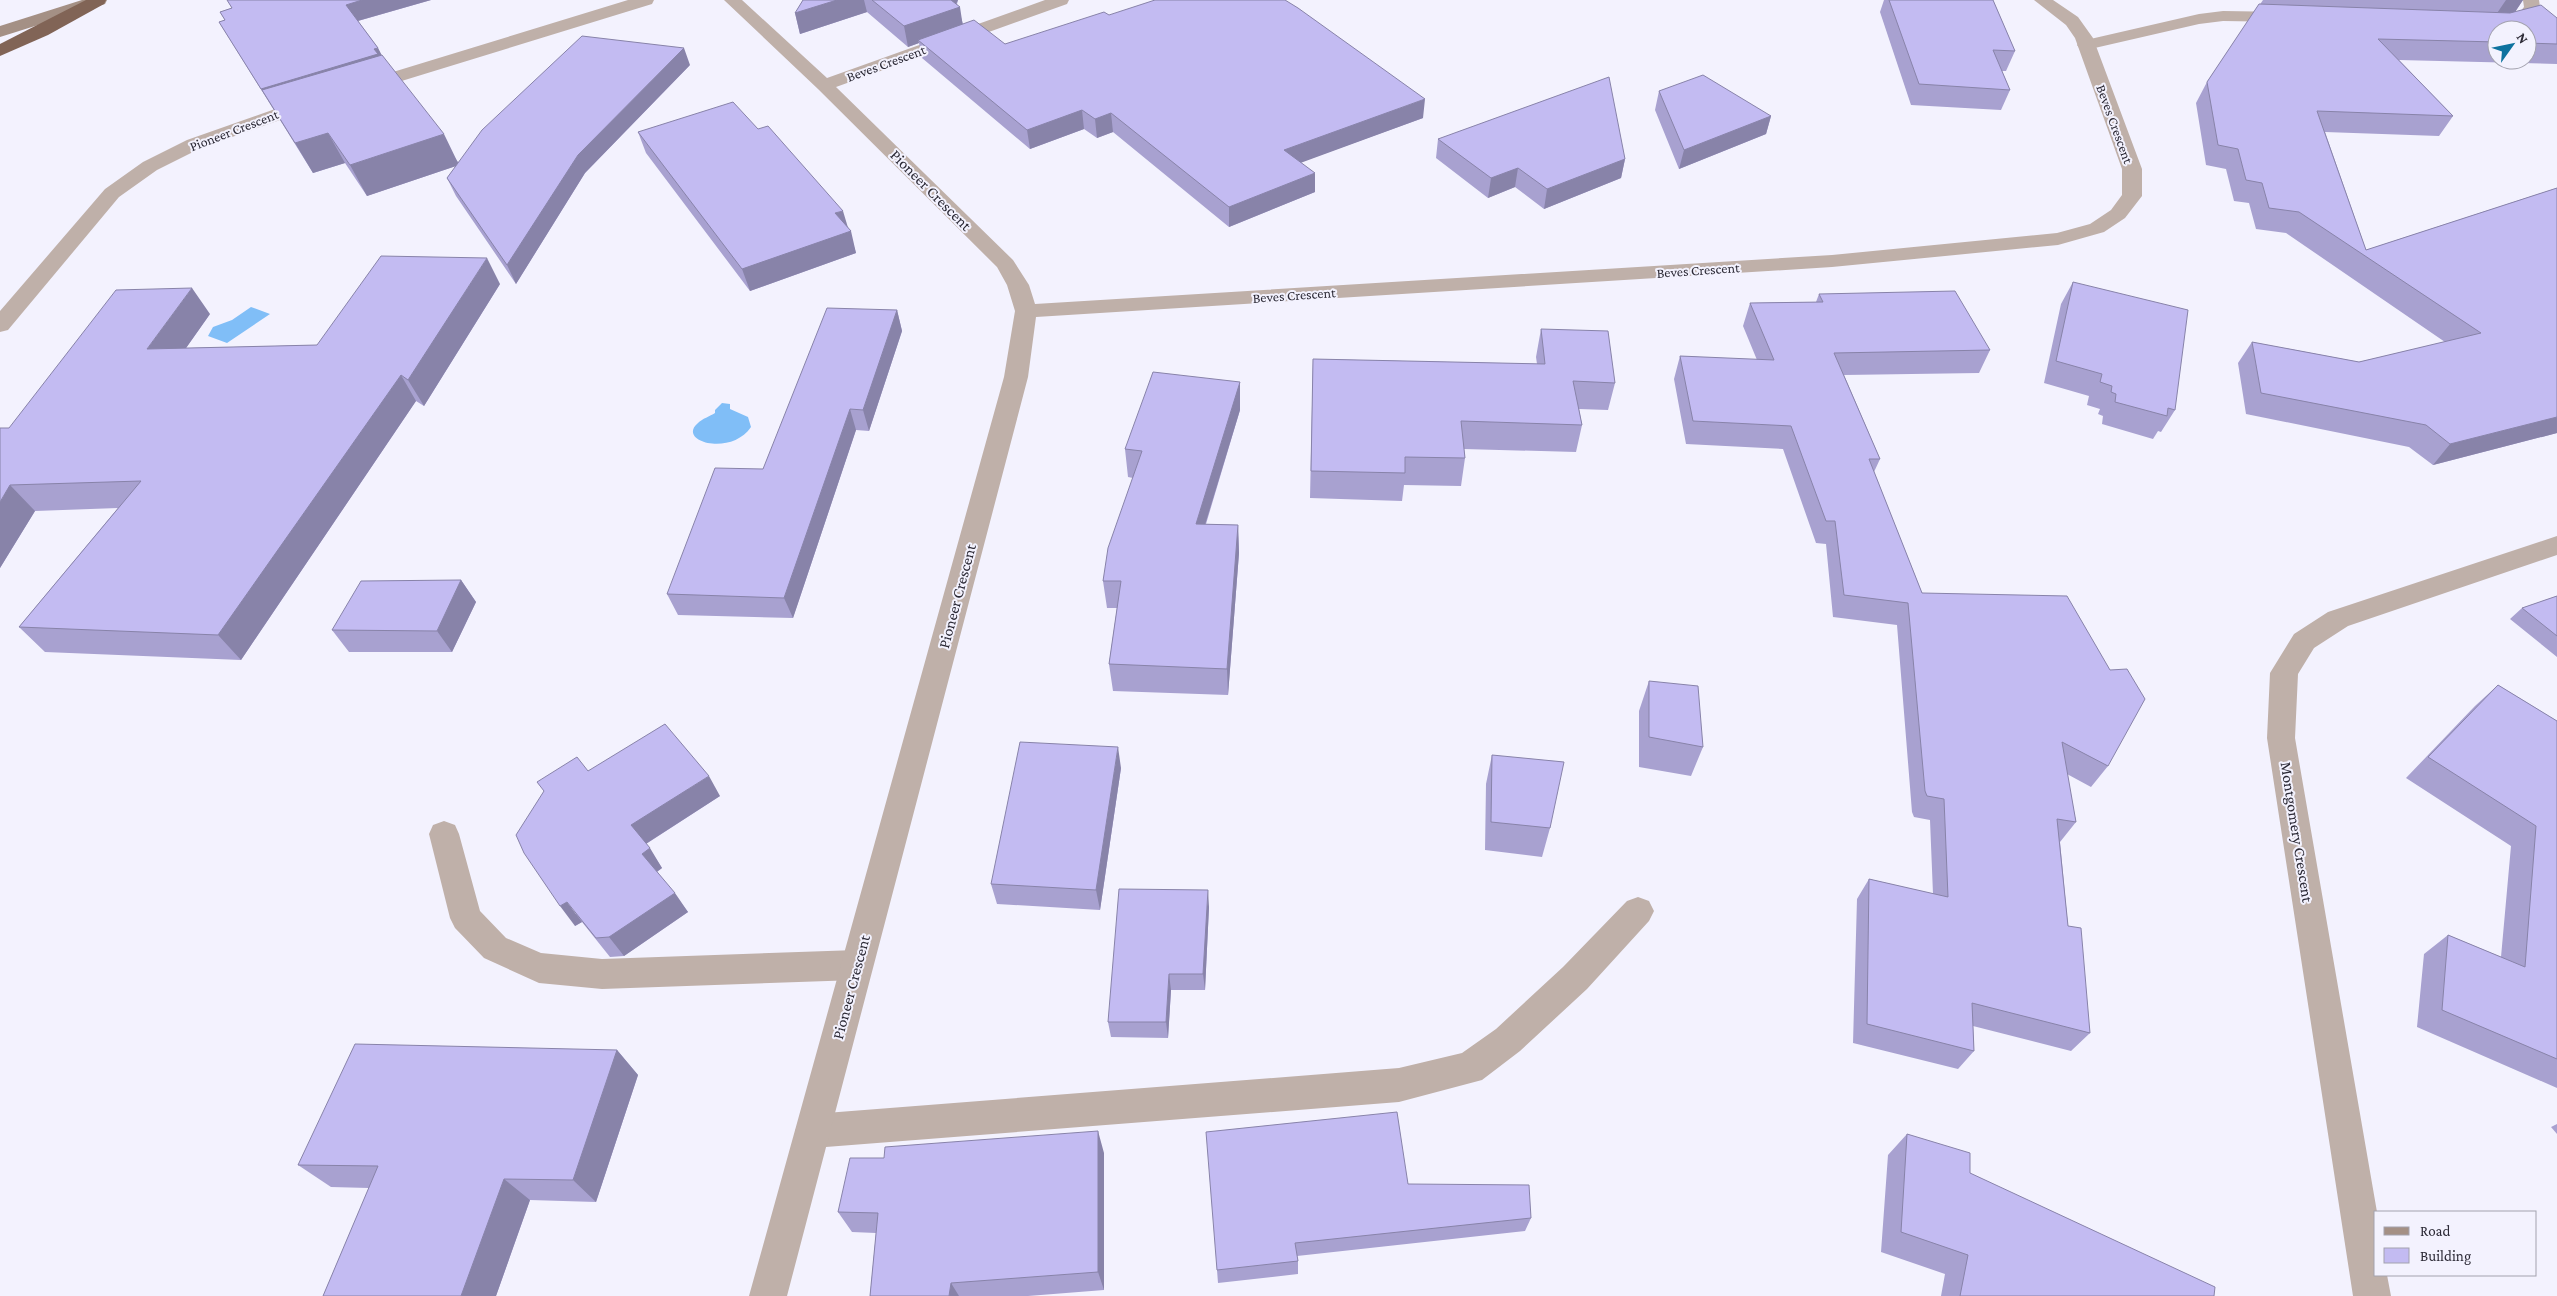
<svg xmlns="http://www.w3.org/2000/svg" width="2557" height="1296" viewBox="0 0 2557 1296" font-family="'Crimson Pro',serif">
  <rect width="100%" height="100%" fill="#f3f2fe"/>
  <!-- water -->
  <path fill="#80bef7" d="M251 307 270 314 227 343 208 336 213 327 232 320Z
    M722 403 730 404V409L748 417 751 427C731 457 676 441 698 423 702 419 710 416 715 413V410Z"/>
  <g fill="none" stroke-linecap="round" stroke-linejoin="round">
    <!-- lane -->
    <path fill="#bfb0a9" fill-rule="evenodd" d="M2523 0H2539L2540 7C2531 23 2514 33 2495 29L2492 25 2495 21C2507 18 2516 18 2524 7Z
      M2223 11 2289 12 2295 13 2298 17 2295 21 2289 22 2223 21 2199 24 2086 50 2080 49 2077 45 2080 41 2086 40 2199 14Z
      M444 821 455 825 459 834 480 911 506 938 541 953 602 959 857 950 869 954 873 965 869 976 857 980 602 989 539 983 484 958 455 928 450 918 429 834 433 825Z
      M1638 897 1649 901 1654 911 1649 921 1587 989 1520 1051 1482 1080 1399 1102 813 1148 800 1143 795 1131 800 1119 813 1114 1399 1068 1462 1053 1496 1029 1563 967 1627 901Z"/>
    <!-- street -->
    <path fill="#bfb0a9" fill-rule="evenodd" d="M628 0H654L652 4 369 91H357L354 87 357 83Z
      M724 0H742L827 78 1045 0H1069L1067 4 836 87 1013 260 1029 285 1035 304 1832 255 2057 233 2090 224 2111 210 2122 195V169L2075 38 2066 25 2034 0H2053L2078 17 2093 38 2142 169V196L2125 218 2104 232 2058 245 1832 267 1036 317 1028 377 787 1296H749L1004 377 1015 311 1007 285 997 267 818 89Z
      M312 96 319 98 321 102 319 106 201 148 157 170 119 197 8 330 0 332V311L105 189 143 162 187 140Z
      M2557 536V555L2348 626 2314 648 2298 674 2295 738 2377 1212 2376 1275H2387L2391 1296H2353L2267 738 2270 673 2294 634 2328 612Z"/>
    <!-- secondary -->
    <path fill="#a49085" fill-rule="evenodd" d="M82 0H107L105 4 0 37V26Z"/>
    <!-- highway -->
    <path fill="#816456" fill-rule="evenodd" d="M86 0H106L104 4 48 35 0 56V44Z"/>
  </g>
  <!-- wall -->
  <path fill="#a8a1d0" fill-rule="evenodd" d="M227 0H431L358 21 378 48 381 55 458 162 690 65 585 173 516 284 456 196 447 178 456 166 367 196 345 163 313 173 219 22 225 20 220 12 232 8Z
    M803 0H958L957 4 963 24 1005 44 1109 15 1423 118 1301 162 1315 192 1229 227 1113 132 1097 138 1084 129 1030 149 922 58 919 43 908 47 867 12 800 34 795 13Z
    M1884 0H1993L2015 51 2006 71H2002L2010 90 2001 110 1911 105 1880 12Z
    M2263 0H2523L2515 12 2557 18V64L2399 60 2453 116 2439 136 2325 132 2366 250 2557 188V433L2433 465 2409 447 2246 414 2238 363 2252 342 2359 362 2445 342 2286 233 2256 229 2249 203 2234 201 2226 169 2206 165 2196 103 2207 82ZM2497 30H2527V60H2497Z
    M1659 91 1771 116 1766 134 1679 169 1655 110Z
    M638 132 848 227 856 253 750 291 646 153Z
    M1438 139 1625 159 1621 178 1544 209 1515 187 1488 198 1436 158Z
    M2073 282 2175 410 2161 432 2158 431 2153 439 2102 424 2103 416 2098 414 2100 409 2087 405 2089 396 2044 383 2061 304Z
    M500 284 424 406 416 401 241 660 45 652 19 627 118 508 35 511 0 568 9 428 210 314 186 348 317 345Z
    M1819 294 1990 350 1979 373 1844 375 1880 459 1874 472 1922 593 2108 766 2091 787 2067 774 2076 822 2060 842 2068 926 2090 1033 2071 1051 1973 1026 1974 1051 1958 1069 1853 1043 1857 899 1869 879 1933 894 1930 820 1914 817 1912 812 1897 625 1833 617 1826 544 1816 543 1783 449 1686 444 1674 379 1680 356 1757 360 1743 326 1750 303 1816 302Z
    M897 310 902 331 869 431 856 430 793 618 678 615 667 594 763 469Z
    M1541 329 1615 383 1608 410 1579 409 1582 425 1576 452 1464 449 1465 458 1461 486 1404 485 1402 501 1310 498 1313 359 1537 364 1536 357Z
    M1240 382V410L1206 524 1238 525 1239 553 1228 695 1113 691 1109 664 1117 608H1107L1103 581 1133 478 1128 477 1125 449Z
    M461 580 476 602 452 652H349L332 630Z
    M2557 596V657L2510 619 2522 608Z
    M1649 681 1703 747 1691 776 1639 767V711Z
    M2498 685 2557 721V1088L2417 1027 2424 954 2448 935 2501 957 2511 846 2406 778 2475 706Z
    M1492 755 1550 828 1542 857 1485 850 1486 784Z
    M1121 768 1100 910 997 904 991 884Z
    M588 771 720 796 646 844 662 868 657 872 688 912 624 956 610 957 582 922 575 926Z
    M1209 907 1205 990H1171L1168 1038 1111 1037 1108 1022Z
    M617 1050 638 1075 596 1202 530 1200 496 1296H323L369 1188 331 1187 298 1165Z
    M2557 1124V1134L2551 1127Z
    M1907 1134 1970 1173 2214 1296H1941L1945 1274 1881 1252 1888 1155Z
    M1104 1153V1290L1028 1296H870L876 1233 852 1232 838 1212 884 1158Z
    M1408 1184 1531 1218 1525 1231 1297 1256 1298 1261V1274L1218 1283 1217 1270Z"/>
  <!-- shaded-wall -->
  <path fill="#8883a9" d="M362 0H431L354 22 346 5Z
    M837 0H864L867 12 800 34 795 13Z
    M947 0H958L954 8 960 7 963 27 918 40 919 43 908 47 904 26Z
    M2506 0H2523L2515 12 2493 19Z
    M378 48 387 65 262 90 272 106 261 89Z
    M684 48 690 65 585 173 516 284 507 265 578 155Z
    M1425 99 1423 118 1284 169V150Z
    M1082 110 1084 129 1030 149 1027 130Z
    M1111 113 1113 132 1097 138 1095 119Z
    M1771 116 1766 134 1679 169 1684 150Z
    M328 133 345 163 313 173 295 143Z
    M444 134 459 165 367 196 350 165Z
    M1625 159 1621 178 1544 209 1547 189Z
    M1518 168 1515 187 1488 198 1491 178Z
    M1315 173V192L1229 227V207Z
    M843 211 849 231H851L856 253 750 291 742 269 835 213Z
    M487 258 500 284 424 406 408 380Z
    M192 288 210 314 167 375 147 349Z
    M897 310 902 331 869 431 863 410Z
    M401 375 416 401 241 660 218 635Z
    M1240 382V410L1197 551 1196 524Z
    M850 409 856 430 793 618 784 598Z
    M2557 417V433L2433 465 2450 444Z
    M10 485 35 511 0 568V502Z
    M1238 525 1239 553 1228 695 1227 669Z
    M461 580 476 602 452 652 437 631Z
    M1118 747 1121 768 1100 910 1096 890Z
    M709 776 720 796 644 845 631 825Z
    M650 848 662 868 655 873 642 854Z
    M1208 890 1209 907 1205 990 1203 974Z
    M675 893 688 912 624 956 609 937Z
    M567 902 582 922 575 926 560 906Z
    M1169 974 1171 990 1168 1038 1166 1022Z
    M617 1050 638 1075 596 1202 573 1180Z
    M1098 1131 1104 1153V1290L1098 1272Z
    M504 1179 530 1200 496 1296H461Z
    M951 1283 959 1296H949Z"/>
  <!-- building -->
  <path fill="#c3bbf2" stroke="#8883a9" d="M227 0H362L346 5 378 48 374 49 378 54 261 89 219 22 225 20 220 12 232 8Z
    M803 0H837L795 13Z
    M872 0H951L960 7 904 26Z
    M1155 0H1285L1298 8 1425 99 1284 150 1315 173 1229 207 1111 113 1095 119 1082 110 1027 130 918 40 974 20 1005 44 1104 12 1109 15Z
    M1889 0H1993L2015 51 1993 50 2010 90 1919 84Z
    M2259 4 2510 13 2541 5 2557 18V44L2527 43V30H2497V42L2378 39 2453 116 2317 111 2366 250 2557 188V417L2450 444 2426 425 2261 393 2252 342 2359 362 2481 333 2299 212 2269 208 2262 183 2246 180 2238 149 2218 145 2207 82Z
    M582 36 684 48 578 155 507 265 447 178 482 130Z
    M382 55 444 134 350 165 328 133 295 143 262 90Z
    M1703 75 1771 116 1684 150 1659 91Z
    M1609 77 1625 159 1547 189 1518 168 1491 178 1438 139Z
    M733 102 758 129 768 126 843 211 835 213 851 231 742 269 638 132Z
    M381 256 487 258 408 380 401 375 218 635 19 627 141 481 10 485 0 502V428H9L116 290 192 288 147 349 317 345Z
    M2073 282 2188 310 2175 410 2168 408 2167 416 2115 402 2116 394 2111 392 2112 386 2100 382 2102 374 2056 361Z
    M1955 291 1990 350 1834 353 1880 459H1869L1922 593 2067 596 2110 670 2127 669 2145 699 2108 766 2062 742 2076 822 2057 819 2068 926 2081 928 2090 1033 1972 1003 1974 1051 1867 1024 1869 879 1948 897 1944 799 1927 796 1925 791 1908 603 1844 595 1835 521H1826L1791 426 1693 421 1680 356 1774 360 1750 303 1823 302 1819 294Z
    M827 308 897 310 863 410 850 409 784 598 667 594 715 468 763 469Z
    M1541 329 1608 331 1615 383 1573 381 1582 425 1461 421 1465 458 1405 457V473L1311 471 1313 359 1545 364Z
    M1153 372 1240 382 1196 524 1238 525 1227 669 1109 664 1121 581H1103L1108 548 1142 451 1125 449Z
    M461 580 437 631 332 630 361 581Z
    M2557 596V636L2522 608Z
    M1649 681 1698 686 1703 747 1649 737Z
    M2498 685 2557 721V1059L2442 1010 2448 935 2525 967 2536 826 2428 757Z
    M665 724 709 776 631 825 650 848 642 854 675 893 609 937 596 938 567 902 560 906 524 853 516 835 544 791 537 782 577 757 588 771Z
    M1020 742 1118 747 1096 890 991 884Z
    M1492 755 1564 762 1550 828 1491 822Z
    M1119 889 1208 890 1203 974H1169L1166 1022H1108Z
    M355 1044 617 1050 573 1180 504 1179 461 1296H323L378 1166 298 1165Z
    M1397 1112 1408 1184 1529 1185 1531 1218 1295 1243 1298 1261 1217 1270 1206 1132Z
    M1098 1131V1272L951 1283 949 1296H870L878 1213 838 1212 850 1158H884L885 1147Z
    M1907 1134 1970 1153V1173L2215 1287 2214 1296H1960L1968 1255 1901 1232Z"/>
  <g text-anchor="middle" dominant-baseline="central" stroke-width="4" stroke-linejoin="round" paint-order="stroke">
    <!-- far-street labels -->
    <g font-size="14" fill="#2b2935" stroke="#f3f2fe">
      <text transform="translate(886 63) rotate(-20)">Beves Crescent</text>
      <text transform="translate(2115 124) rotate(70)">Beves Crescent</text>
      <text transform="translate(234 130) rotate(-21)">Pioneer Crescent</text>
      <text transform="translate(1698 270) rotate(-4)">Beves Crescent</text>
      <text transform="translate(1294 295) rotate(-4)">Beves Crescent</text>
    </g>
    <!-- street labels -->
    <g font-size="16" fill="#2b2935" stroke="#f3f2fe">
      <text transform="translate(931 190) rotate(45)">Pioneer Crescent</text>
      <text transform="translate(957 596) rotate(-75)">Pioneer Crescent</text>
      <text transform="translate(2297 832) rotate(81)">Montgomery Crescent</text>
      <text transform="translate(851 987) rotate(-75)">Pioneer Crescent</text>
    </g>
  </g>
  <!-- legend -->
  <rect x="2374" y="1211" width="162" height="65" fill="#f3f2fe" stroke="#a3a2ae"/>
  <rect x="2384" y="1227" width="25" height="8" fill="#a49085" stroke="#a3a2ae"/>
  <text x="2420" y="1236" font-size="15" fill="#2b2935">Road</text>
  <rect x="2384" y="1248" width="25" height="15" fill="#c3bbf2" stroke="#a3a2ae"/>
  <text x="2420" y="1261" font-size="15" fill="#2b2935">Building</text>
  <!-- north arrow -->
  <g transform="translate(2512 45) rotate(57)"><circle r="24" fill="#f3f2fe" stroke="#a3a2ae"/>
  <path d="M0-4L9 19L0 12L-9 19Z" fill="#0e729f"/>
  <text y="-8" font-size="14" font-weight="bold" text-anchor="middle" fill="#2b2935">N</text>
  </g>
</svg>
